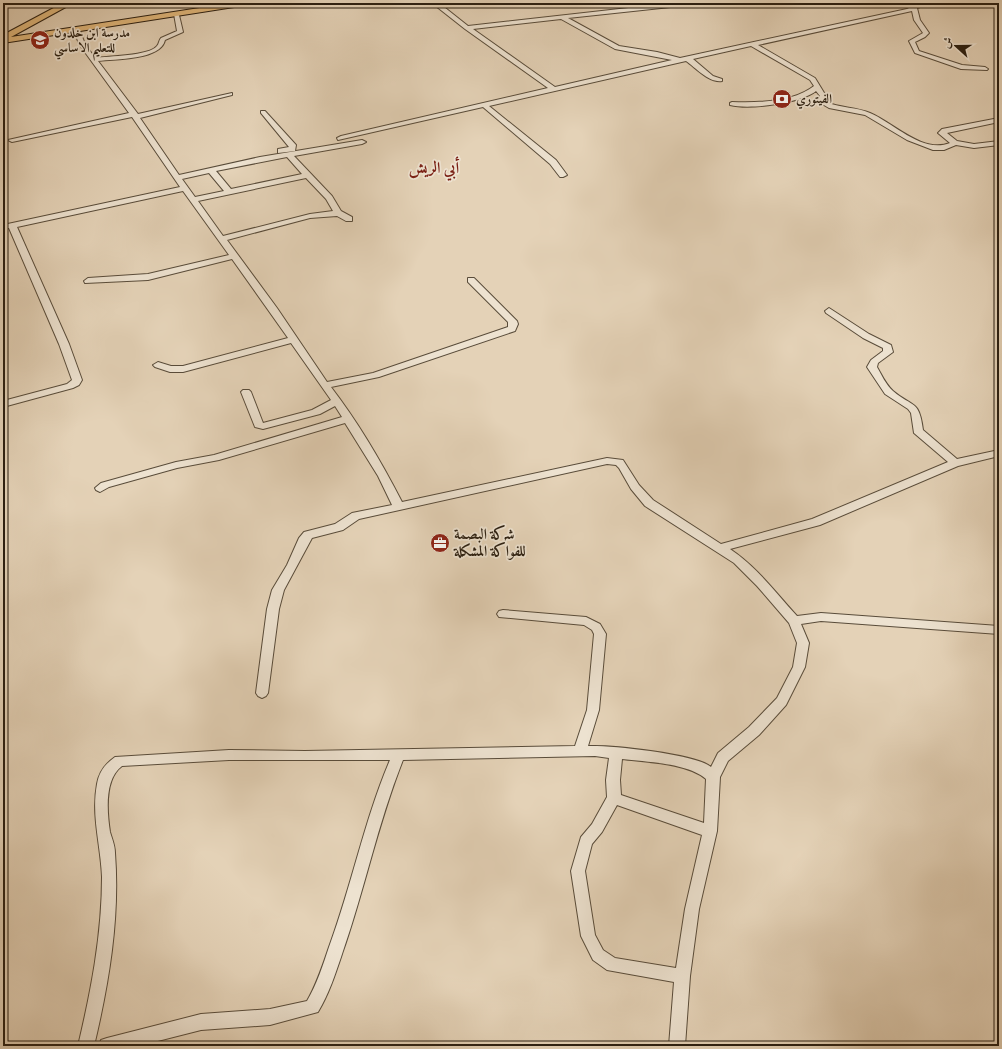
<svg xmlns="http://www.w3.org/2000/svg" width="1002" height="1049" viewBox="0 0 1002 1049" font-family="'IM FELL DW Pica',Amiri,serif">
  <rect width="100%" height="100%" fill="#e4d2b7"/>
  <filter id="stains"><feTurbulence type="fractalNoise" baseFrequency=".005" numOctaves="4"/><feColorMatrix values="0 0 0 0 .2 0 0 0 0 .09 0 0 0 0 .02 0 0 0 .5 -.17"/></filter>
  <radialGradient id="worn" r=".72"><stop offset=".6" stop-color="#630" stop-opacity="0"/><stop offset="1" stop-color="#630" stop-opacity=".3"/></radialGradient>
  <g fill="none" stroke-linecap="round" stroke-linejoin="round">
    <!-- minor casing -->
    <g stroke="#594c3a" stroke-width="2">
      <path id="minor" d="M158 3H182L156 7 153 5Z
        M432 3H439L468 26 673 3H692L689 5 568 18 619 46 657 52 680 58 907 9 915 5 913 3H944C936 8 925 4 917 8L920 20 929 33 925 37 915 42 919 51 962 65 985 67 988 69 987 70 961 69 915 53 909 41 923 33 914 20 912 11 758 45 815 78 826 96 824 100 828 103C842 108 856 107 870 113 894 123 922 154 950 143L938 133 942 129 999 118V122L947 133 957 141 974 144 999 141V145L974 148 956 145 944 150H933L907 140 865 115 829 108 817 101 820 96 816 91C801 103 750 110 730 105V103L732 102C757 103 794 102 814 86L810 80 751 46 693 59 713 76 722 79V81C709 83 696 68 686 61L489 106 556 160 567 175 563 177H560L550 164 483 107 338 140 337 138 341 136 548 88 465 29ZM561 19 615 49 672 60 555 87 473 29Z
        M988 3 999 5V9L989 4Z
        M174 14 179 15 183 32 165 40C161 60 115 59 98 61L138 114 232 93V95L140 118 179 175 260 157 362 140 366 142 362 144 294 156 332 196 341 211 352 217V221H346L337 216 310 218 227 240 277 308 327 382 373 373 508 327V322L468 282V278H474L517 321 518 324 515 331 379 377 331 387C358 422 382 463 402 502L607 458 623 460 639 485 653 500 721 544 812 519 948 462 914 433 911 413 908 409 885 394 867 367 871 360 883 351V348L863 338 826 313 825 311 829 308 869 334 891 345 893 352 878 363 877 367C881 374 886 385 893 391 913 408 919 399 923 430L957 459 999 450V456L958 466 820 525 730 549C756 566 776 593 797 616L821 613 999 626V634L821 621 801 624 809 643 805 667 786 705 759 735 728 761 720 777 717 831 699 909 690 976 685 1046H669L674 982 607 970 593 960 581 936 571 871 581 837 592 824 607 797 606 780 609 758 595 756 403 760C378 822 365 888 343 951 336 972 329 994 318 1012L270 1025 201 1030 138 1046H99L101 1040 107 1038 201 1014 270 1009 307 1001C317 984 323 965 329 947 352 885 364 821 390 760H229L122 766C104 779 107 812 110 832 112 839 115 845 115 853 120 918 109 983 94 1046H78C91 991 102 935 102 877 101 846 91 816 97 784 99 772 105 764 115 757L229 750 305 751 575 746 587 710 594 634 592 630 584 625 499 617 497 614 499 611 503 610 586 617 600 624 606 634 599 710 588 746C611 745 696 754 711 767L718 753 749 727 777 698 793 667 797 643 789 623 757 586 734 563 645 506 631 489 619 468 616 465 607 464 359 519 343 530 312 538 284 590 279 609 268 693 266 696 262 698 258 696 256 693 267 609 272 590 287 565 299 538 304 532 335 524 352 513 392 505 378 476 345 423 219 460 177 468 109 487 100 492 96 490 95 488 101 483 176 462 214 455 342 417 335 406 320 414 263 429 255 427 241 392 243 390H249L251 392 263 423 312 410 331 400 291 343 183 372H170L155 367 153 365 158 362 171 366H183L288 338 232 259 148 280 85 283 84 281 88 278 148 274 229 255 183 191 17 227 69 344 82 380 79 385 73 388 3 407V401L67 384 72 380 59 344 9 228 3 229V225L180 187 132 117 12 142 8 140 129 113 79 44 74 30 79 29 85 44 95 58C108 56 149 56 157 46 159 44 159 40 161 38L177 31ZM287 157 302 174 231 189 216 171ZM209 173 224 191 195 197 182 179ZM306 178 326 199 333 211 310 214 223 236 198 201ZM622 759C646 762 688 763 706 779L704 823 621 795 620 780ZM617 805 702 835 685 909 676 968 615 958 603 950 595 935 585 871 592 844 602 832Z
        M261 111H265L296 145 295 151 278 153V149L289 147 261 113Z"/>
    </g>
    <!-- major casing -->
    <g stroke="#2b1f11" stroke-width="2">
      <path id="major" d="M63 3H73L11 37 232 3H251L247 5 3 43V35Z"/>
    </g>
    <!-- minor -->
    <use href="#minor" fill="#ede2d0" fill-rule="evenodd"/>
    <!-- major -->
    <use href="#major" fill="#e2b97c" fill-rule="evenodd"/>
  </g>
  <!-- icons -->
  <defs>
    <g id="school-disc" transform="scale(1)"><circle r="9.5" fill="#8f2418" stroke="#ede2d0"/><path d="M0-5L7-2L0 1L-7-2ZM-4 1L0 2.5L4 1V4Q0 6-4 4Z" fill="#fff"/></g>
    <g id="bank-disc" transform="scale(1)"><circle r="9.5" fill="#8f2418" stroke="#ede2d0"/><path d="M-6-4H6V4H-6ZM0-2.3a2.3 2.3 0 1 0 0 4.6a2.3 2.3 0 1 0 0-4.6Z" fill="#fff"/></g>
    <g id="office-disc" transform="scale(1)"><circle r="9.5" fill="#8f2418" stroke="#ede2d0"/><path d="M-6-3h4V-5.5h4V-3h4V5H-6ZM-1-4.5V-3h2v-1.5ZM-6 0V1H6V0Z" fill="#fff"/></g>
  </defs>
  <g fill-rule="evenodd">
    <use href="#school-disc" x="40" y="40"/>
    <use href="#bank-disc" x="782" y="99"/>
    <use href="#office-disc" x="440" y="543"/>
  </g>
  <g text-anchor="middle" dominant-baseline="central" stroke-width="3.5" stroke-linejoin="round" paint-order="stroke">
    <!-- far-poi labels -->
    <g font-size="13" font-weight="bold" fill="#2b1f11" stroke="#ede2d0" text-anchor="start">
      <text x="54" y="33">مدرسة ابن خلدون<tspan x="54" dy="15">للتعليم الاساسي</tspan></text>
      <text x="796" y="99">الفيتوري</text>
    </g>
    <!-- poi labels -->
    <g font-size="15" font-weight="bold" fill="#2b1f11" stroke="#ede2d0" text-anchor="start">
      <text x="454" y="534">شركة البصمة<tspan x="454" dy="17">للفواكة المشكلة</tspan></text>
    </g>
    <!-- far-district labels -->
    <g font-size="16" font-weight="bold" fill="#7a1f14" stroke="#ede2d0">
      <text x="434" y="168">أبي الريش</text>
    </g>
  </g>
  <!-- margin -->
  <rect width="1002" height="1049" fill="none" stroke="#e4d2b7" stroke-width="16"/>
  <rect x="4" y="4" width="994" height="1041" fill="none" stroke="#2b1f11" stroke-width="2"/>
  <rect x="8" y="8" width="986" height="1033" fill="none" stroke="#2b1f11"/>
  <!-- north arrow -->
  <g transform="translate(956 46) rotate(291)" stroke="#ede2d0" stroke-width="3" paint-order="stroke">
  <path d="M0-3L7 15L0 10L-7 15Z" fill="#2b1f11"/>
  <text y="-6" font-size="11" font-weight="bold" text-anchor="middle" fill="#2b1f11">ش</text>
  </g>
  <rect width="100%" height="100%" filter="url(#stains)"/>
  <rect width="100%" height="100%" fill="url(#worn)"/>
</svg>
